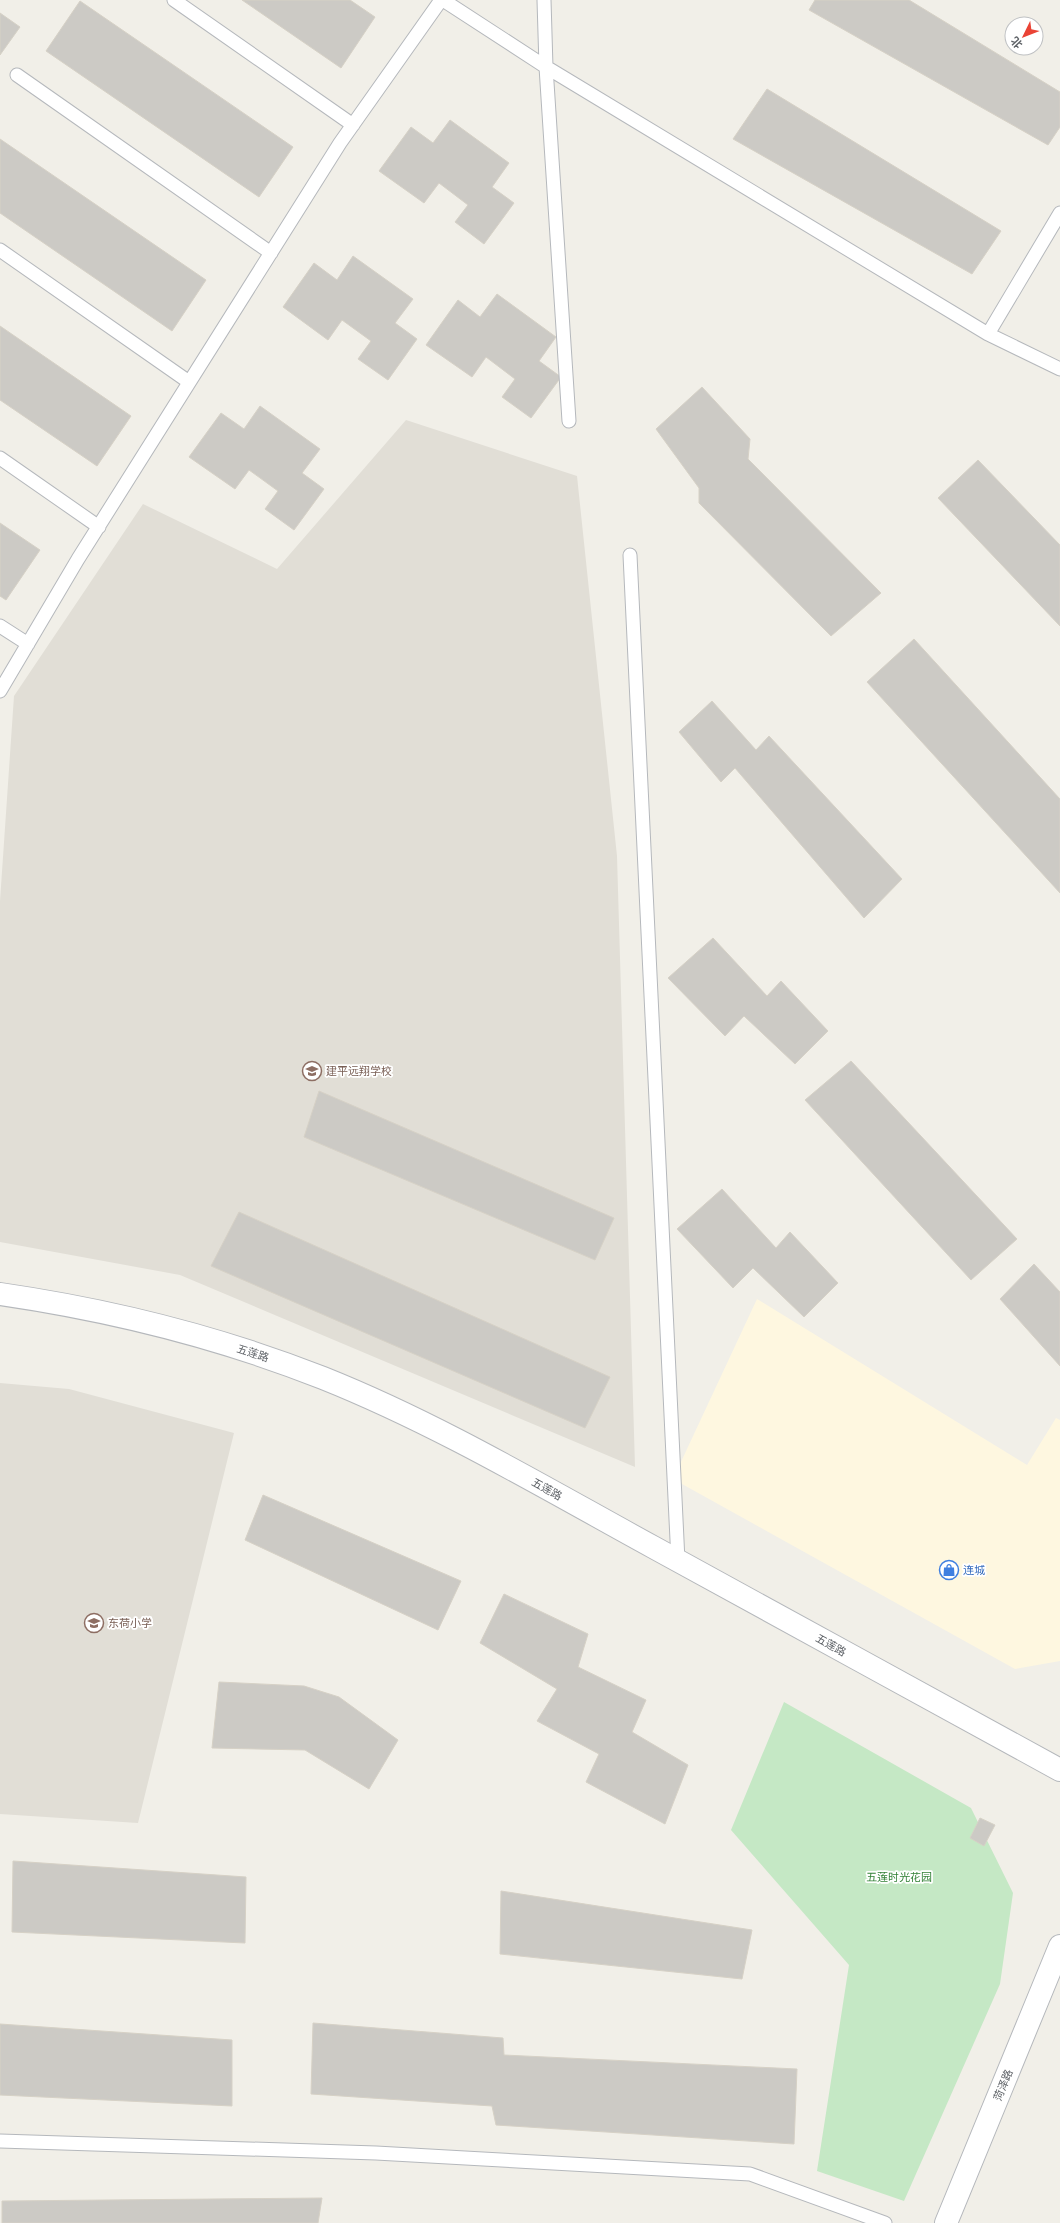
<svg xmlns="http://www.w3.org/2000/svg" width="1060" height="2223" viewBox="0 0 1060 2223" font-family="'IBM Plex Sans','Noto Sans SC',sans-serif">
  <rect width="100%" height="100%" fill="#f1efe8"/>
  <!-- commercial -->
  <path fill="#fef7e0" d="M757 1299 1027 1465 1056 1418 1060 1420V1661L1015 1669 673 1479Z"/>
  <!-- education -->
  <path fill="#e1ded6" d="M406 420 577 476 617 856 635 1467 180 1275 0 1242V901L14 696 143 504 277 569Z
    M0 1383 69 1389 234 1433 138 1823 0 1814Z"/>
  <!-- green -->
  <path fill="#c5e8c5" d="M784 1702 971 1808 1013 1893 1000 1984 904 2201 817 2171 849 1965 731 1830Z"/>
  <!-- building -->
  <path fill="#cccac5" stroke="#d6d1c6" d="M242 0H350L375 17 341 68Z
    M815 0H909L1060 92V127L1048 145 809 10Z
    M80 1 293 147 259 197 46 51Z
    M0 13 20 27 0 55Z
    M767 89 1001 231 972 274 733 139Z
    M450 120 509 163 492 187 514 203 484 244 455 222 468 205 439 183 424 203 379 171 411 127 433 143Z
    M0 139 206 280 172 331 0 213Z
    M353 256 413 299 395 323 417 339 388 380 358 359 371 341 342 320 328 340 283 307 314 263 337 280Z
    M497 294 556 337 539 361 561 377 531 418 502 397 515 379 486 357 472 377 426 345 458 300 480 317Z
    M0 326 131 416 97 466 0 400Z
    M702 387 750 439 748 459 881 593 831 636 699 503V488L656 429Z
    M260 406 320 449 302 473 324 489 294 530 265 509 278 491 249 470 235 489 189 457 221 413 244 429Z
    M978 460 1060 545V626L938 498Z
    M0 523 40 550 6 600 0 596Z
    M914 639 1060 799V893L867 682Z
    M712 701 756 750 769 736 902 879 864 918 735 768 721 782 679 732Z
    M713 938 767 996 781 981 828 1031 795 1064 744 1016 725 1036 668 978Z
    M851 1061 1017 1239 971 1280 805 1100Z
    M319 1091 614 1218 595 1260 304 1137Z
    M722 1189 776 1248 790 1232 838 1283 804 1317 753 1268 733 1288 677 1229Z
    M239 1212 610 1377 585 1428 211 1266Z
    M1034 1264 1060 1292V1366L1000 1299Z
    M263 1495 461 1581 438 1630 245 1540Z
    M504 1594 588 1634 578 1667 646 1700 632 1732 688 1765 665 1824 586 1782 599 1754 537 1721 557 1689 480 1643Z
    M219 1682 304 1686 339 1697 398 1740 369 1789 305 1750 212 1748Z
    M980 1818 995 1825 984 1846 970 1838Z
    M13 1861 246 1877 245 1943 12 1932Z
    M501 1891 752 1930 742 1979 500 1954Z
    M313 2023 503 2038 504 2055 797 2069 794 2144 496 2125 492 2106 311 2094Z
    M0 2024 232 2040V2106L0 2095Z
    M322 2198 318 2223H2V2201Z"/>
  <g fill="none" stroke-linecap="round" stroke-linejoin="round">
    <!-- service casing -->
    <g stroke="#b5b8bc" stroke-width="15">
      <path id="service" d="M174 0 353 125
        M443 0 546 67 988 334 1060 369
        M544 0 546 67 569 421
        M17 75 271 253
        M0 250 189 382
        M988 334 1060 213
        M0 458 99 527
        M630 555 678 1561
        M0 626 28 644
        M0 691 78 559 340 143 441 0
        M0 2141 376 2153 750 2174 885 2223"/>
    </g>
    <!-- minor casing -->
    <g stroke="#b5b8bc" stroke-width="24">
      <path id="minor" d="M946 2223 1060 1946"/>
    </g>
    <!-- tertiary casing -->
    <g stroke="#b5b8bc" stroke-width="24">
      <path id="tertiary" d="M0 1294C110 1310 219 1337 323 1378 438 1424 545 1488 653 1547 789 1621 924 1696 1060 1770"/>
    </g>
    <!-- service -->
    <use href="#service" stroke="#fff" stroke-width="13"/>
    <!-- minor -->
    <use href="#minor" stroke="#fff" stroke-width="22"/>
    <!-- tertiary -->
    <use href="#tertiary" stroke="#fff" stroke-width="22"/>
  </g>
  <!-- icons -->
  <defs>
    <g id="school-ring" transform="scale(1)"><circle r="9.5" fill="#fff" stroke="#8d6e63" stroke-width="1.5"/><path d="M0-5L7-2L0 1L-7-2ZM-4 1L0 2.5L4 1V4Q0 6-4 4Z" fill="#8d6e63"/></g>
    <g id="shop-ring" transform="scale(1)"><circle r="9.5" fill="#fff" stroke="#3f7fe0" stroke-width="1.5"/><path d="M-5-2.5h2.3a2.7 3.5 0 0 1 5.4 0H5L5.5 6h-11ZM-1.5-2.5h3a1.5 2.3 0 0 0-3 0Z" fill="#3f7fe0"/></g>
  </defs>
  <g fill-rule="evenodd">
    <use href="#school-ring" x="312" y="1071"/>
    <use href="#shop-ring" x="949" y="1570"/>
    <use href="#school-ring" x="94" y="1623"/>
  </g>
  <g text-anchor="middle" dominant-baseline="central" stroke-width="3.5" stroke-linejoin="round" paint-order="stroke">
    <!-- education labels -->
    <g font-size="11" fill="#785e54" stroke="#fff" text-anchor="start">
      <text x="326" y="1071">建平远翔学校</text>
      <text x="108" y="1623">东荷小学</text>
    </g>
    <!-- street labels -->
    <g font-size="11" fill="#5f6368" stroke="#fff">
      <text transform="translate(253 1353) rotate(18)">五莲路</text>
      <text transform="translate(547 1489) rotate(29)">五莲路</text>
      <text transform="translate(831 1645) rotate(29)">五莲路</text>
      <text transform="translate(1003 2085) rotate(-68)">菏泽路</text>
    </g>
    <!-- shop labels -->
    <g font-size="11" fill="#366cbe" stroke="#fff" text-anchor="start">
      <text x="963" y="1570">连城</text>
    </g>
    <!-- park labels -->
    <g font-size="11" fill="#348238" stroke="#fff">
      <text x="899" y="1877">五莲时光花园</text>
    </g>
  </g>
  <!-- north arrow -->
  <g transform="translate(1024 36) rotate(227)"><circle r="19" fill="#ffffff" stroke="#bfc1c3"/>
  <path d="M0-3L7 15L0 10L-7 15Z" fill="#ea4335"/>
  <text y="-6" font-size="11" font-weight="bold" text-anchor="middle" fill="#5f6368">北</text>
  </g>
</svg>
